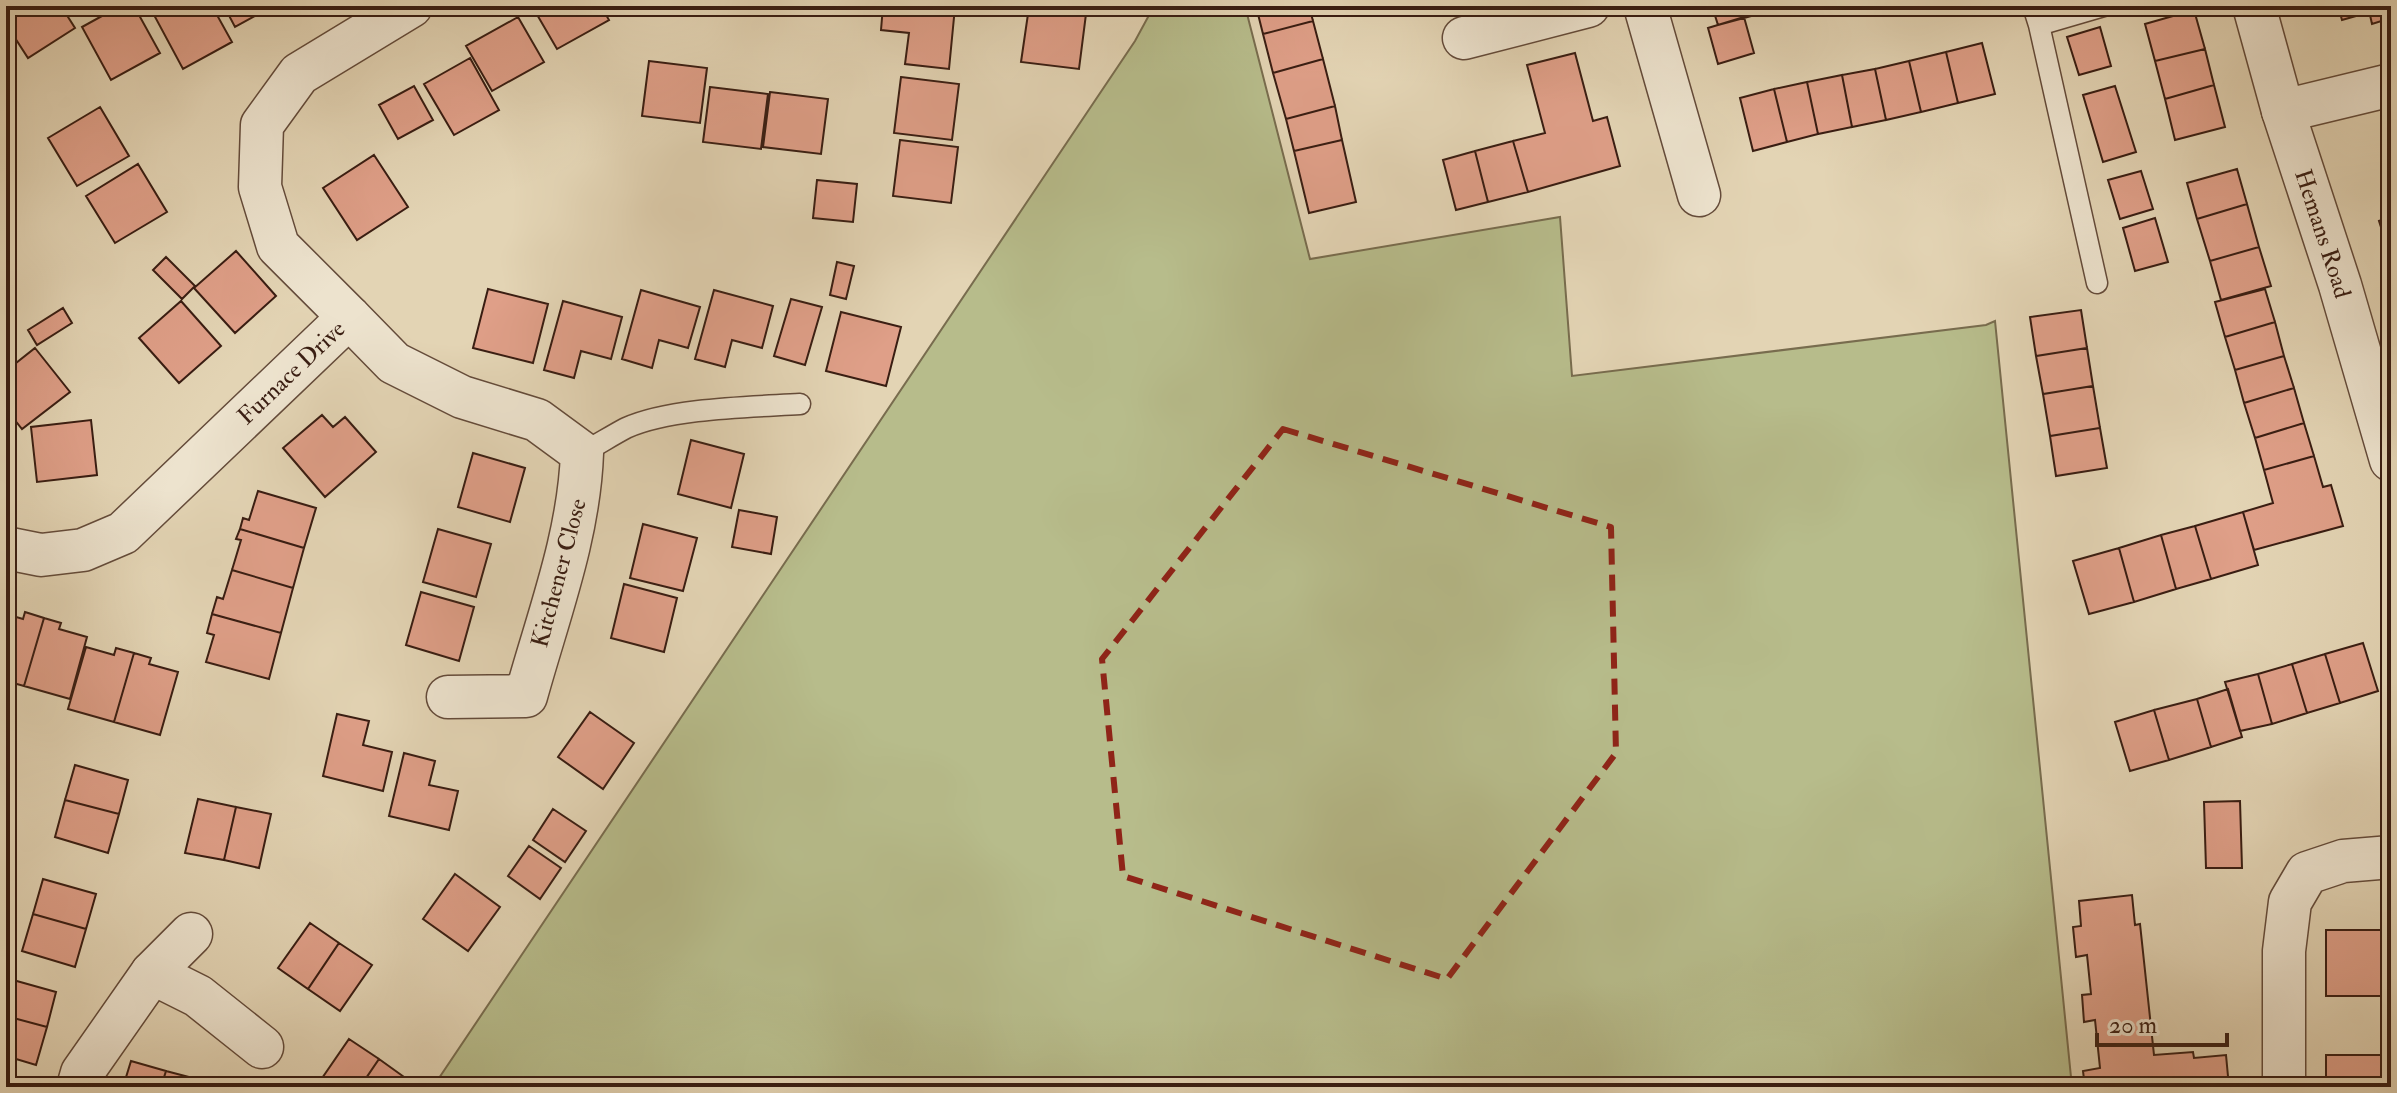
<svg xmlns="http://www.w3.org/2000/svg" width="2397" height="1093" viewBox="0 0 2397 1093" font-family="'IM FELL Double Pica',serif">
  <rect width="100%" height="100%" fill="#e3d4b4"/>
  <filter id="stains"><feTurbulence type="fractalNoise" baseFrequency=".0025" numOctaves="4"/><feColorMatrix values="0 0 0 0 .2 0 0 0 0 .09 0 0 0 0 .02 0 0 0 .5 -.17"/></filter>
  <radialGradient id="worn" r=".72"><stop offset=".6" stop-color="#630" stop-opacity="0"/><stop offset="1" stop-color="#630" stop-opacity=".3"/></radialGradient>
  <!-- green -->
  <path fill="#b7bc8b" stroke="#786c4e" stroke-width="2" d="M1154 6H1245L1310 259 1560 217 1572 376 1986 325 1995 321 2072 1087H433L1135 41Z"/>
  <!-- building -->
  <path fill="#df9f88" stroke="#391d12" stroke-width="2" d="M6 6H61L75 28 28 58 6 24Z
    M120 6H134L160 53 111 80 82 27Z
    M171 6H212L232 42 183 69 154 15Z
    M224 6H273L235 27Z
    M532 6H601L609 20 557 49Z
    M883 6 955 7 949 69 905 64 909 33 881 30Z
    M1256 6H1309L1313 21 1263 34Z
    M1712 6H1764L1766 12 1718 25Z
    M2338 6H2368L2370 12 2342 20Z
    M2368 6H2391V18L2372 24Z
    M1029 7 1086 14 1079 69 1021 62Z
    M2194 10 2205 49 2155 61 2145 24Z
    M518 17 544 62 492 91 466 46Z
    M1744 17 1754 53 1718 64 1708 28Z
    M1313 21 1323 59 1273 73 1263 34Z
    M2100 27 2111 66 2079 75 2067 37Z
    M1982 43 1995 94 1958 103 1946 52Z
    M2205 49 2214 85 2165 99 2155 61Z
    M1946 52 1958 103 1921 112 1909 61Z
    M1575 53 1593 121 1607 117 1620 166 1528 192 1513 141 1545 133 1527 65Z
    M470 58 499 110 454 135 424 84Z
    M1323 59 1335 106 1286 119 1273 73Z
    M649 61 707 68 700 123 642 116Z
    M1909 61 1921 112 1886 120 1875 69Z
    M1875 69 1886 120 1852 127 1842 75Z
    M1842 75 1852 127 1818 134 1807 82Z
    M901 77 959 84 952 140 894 133Z
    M1807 82 1818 134 1787 142 1774 89Z
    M2214 85 2225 127 2175 140 2165 99Z
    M414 86 433 120 398 139 379 105Z
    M2115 86 2136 152 2103 162 2083 95Z
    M710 87 768 94 761 149 703 142Z
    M1774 89 1787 142 1753 151 1740 98Z
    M770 92 828 99 821 154 763 147Z
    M1335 106 1342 140 1294 151 1286 119Z
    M100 107 129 156 77 186 48 138Z
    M900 140 958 147 951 203 893 196Z
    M1342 140 1356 202 1309 213 1294 151Z
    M1513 141 1528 192 1488 202 1475 151Z
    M1475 151 1488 202 1456 210 1443 160Z
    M374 155 408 207 357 240 323 188Z
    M138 164 167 212 115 243 86 196Z
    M2237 169 2247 204 2197 219 2187 183Z
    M2141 171 2153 209 2120 219 2108 180Z
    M817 180 857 184 853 222 813 218Z
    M2247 204 2259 247 2210 261 2197 219Z
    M2391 217V259L2379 221Z
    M2155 218 2168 262 2135 271 2123 228Z
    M2259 247 2271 286 2221 300 2210 261Z
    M236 251 276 296 235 333 194 288Z
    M166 257 195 286 182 299 153 270Z
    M837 262 854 266 846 299 830 295Z
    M488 289 548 304 533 363 473 348Z
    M2265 289 2275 322 2225 337 2215 302Z
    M641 290 700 307 688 348 659 340 652 368 622 359Z
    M714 290 773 306 762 348 732 340 725 367 695 359Z
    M791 299 822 307 805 365 774 356Z
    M181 301 221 346 179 383 139 338Z
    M563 301 622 317 611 359 581 351 574 378 544 370Z
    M63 308 72 323 37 345 28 330Z
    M2081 310 2087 348 2036 356 2030 317Z
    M841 312 901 327 886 386 826 371Z
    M2275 322 2284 356 2235 370 2225 337Z
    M35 348 70 392 22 429 6 409V371Z
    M2087 348 2093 386 2043 394 2036 356Z
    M2284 356 2294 388 2244 403 2235 370Z
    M2093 386 2100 428 2050 436 2043 394Z
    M2294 388 2304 423 2255 438 2244 403Z
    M322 415 333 427 345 417 376 452 325 497 283 448Z
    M91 420 97 475 37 482 31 427Z
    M2304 423 2314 456 2264 470 2255 438Z
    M2100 428 2107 468 2056 476 2050 436Z
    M691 440 744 454 731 508 678 494Z
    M473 453 525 468 510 522 458 507Z
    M2314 456 2323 487 2331 485 2343 526 2254 550 2243 512 2273 503 2264 470Z
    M258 491 316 508 304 548 240 529 243 518 249 520Z
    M739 510 777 517 771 554 732 547Z
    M2243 512 2258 565 2211 579 2195 526Z
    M643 524 697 538 683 591 630 578Z
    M2195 526 2211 579 2176 589 2161 535Z
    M240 529 304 548 293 588 232 570 241 540 236 539Z
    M438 529 491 544 476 597 423 582Z
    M2161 535 2176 589 2134 602 2119 548Z
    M2119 548 2134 602 2089 614 2073 561Z
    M232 570 293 588 281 633 212 614 217 597 223 599Z
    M624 584 677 598 664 652 611 638Z
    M421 592 474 607 459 661 406 645Z
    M25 612 44 618 24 686 6 681V614L23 619Z
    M212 614 281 633 269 679 206 662 214 635 207 633Z
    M44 618 61 623 59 629 87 637 70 699 24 686Z
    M2363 643 2378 691 2340 703 2325 654Z
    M86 647 114 655 116 648 134 653 114 722 68 709Z
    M134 653 151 658 149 664 178 672 160 735 114 722Z
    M2325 654 2340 703 2307 713 2292 664Z
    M2292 664 2307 713 2272 724 2258 674Z
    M2258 674 2272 724 2240 731 2225 682Z
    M2228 689 2242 737 2211 747 2197 699Z
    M2197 699 2211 747 2169 760 2154 710Z
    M2154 710 2169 760 2130 771 2115 722Z
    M590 712 634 743 603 789 558 757Z
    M337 714 369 721 363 745 392 752 383 791 323 776Z
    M404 753 435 761 429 785 458 791 449 830 389 816Z
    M75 765 128 780 119 814 65 800Z
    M198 799 236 807 224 860 185 853Z
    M65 800 119 814 108 853 55 837Z
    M2240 801 2242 868H2206L2204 802Z
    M236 807 271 814 259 868 224 860Z
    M553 809 586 831 565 862 533 840Z
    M529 846 561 868 540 899 508 876Z
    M455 874 500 907 468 951 423 919Z
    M43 879 96 894 86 929 33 914Z
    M2132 895 2135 925 2140 924 2154 1055 2193 1052 2194 1058 2226 1055 2229 1087H2085L2083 1071 2100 1068 2095 1020 2084 1022 2082 995 2091 994 2087 955 2076 957 2073 927 2081 926 2079 901Z
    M33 914 86 929 75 967 22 951Z
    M310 923 339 943 308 989 278 968Z
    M2326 930H2391V996H2326Z
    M339 943 372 965 340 1011 308 989Z
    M6 978 56 992 47 1027 6 1016Z
    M6 1016 47 1027 36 1065 6 1056Z
    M349 1039 379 1059 360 1087H322L318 1084Z
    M2326 1055H2391V1087H2326Z
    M379 1059 411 1082 408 1087H360Z
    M131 1061 166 1071 161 1087H123Z
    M166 1071 204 1081 202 1087H161Z"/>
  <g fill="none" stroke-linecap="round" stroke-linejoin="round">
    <!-- service casing -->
    <g stroke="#644b3a" stroke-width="23">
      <path id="service" d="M2033 6 2039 25 2104 6
        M2039 25 2097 283
        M582 453C597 445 611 436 626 428 670 408 750 407 800 404"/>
    </g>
    <!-- minor casing -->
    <g stroke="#644b3a" stroke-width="45">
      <g id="minor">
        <path d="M1645 6 1699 195"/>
        <path id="s1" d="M2254 6 2283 111 2340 285 2391 460"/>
        <path d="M1464 38 1588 6"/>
        <path d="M2283 111 2391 85"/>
        <path d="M349 317 394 363 462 397 537 420 582 453C579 537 548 616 526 696L448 697"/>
        <path id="s2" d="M6 548 41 555 83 550 123 533 349 317 278 246 260 187 262 125 299 74 411 6"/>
        <path d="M152 973 198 996 262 1047"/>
        <path d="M78 1087 82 1073 152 973 191 934"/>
        <path d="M2284 1087V951L2290 902 2307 873 2343 861 2391 857"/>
      </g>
    </g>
    <!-- service -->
    <use href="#service" stroke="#ede3ce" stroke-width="20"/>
    <!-- minor -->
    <use href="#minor" stroke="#ede3ce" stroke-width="42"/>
  </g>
  <!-- marked area -->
  <path fill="none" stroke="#8f2418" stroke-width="6" stroke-dasharray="16 10" stroke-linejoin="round" d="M1283 429 1611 527 1616 753 1447 979 1123 876 1102 659Z"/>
  <g text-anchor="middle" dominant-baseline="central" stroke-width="7" stroke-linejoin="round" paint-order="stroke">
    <!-- street labels -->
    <g font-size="24" fill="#391d12" stroke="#ede3ce">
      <text stroke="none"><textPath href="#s1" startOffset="238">Hemans Road</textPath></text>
      <text stroke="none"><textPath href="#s2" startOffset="354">Furnace Drive</textPath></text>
      <text transform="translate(559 573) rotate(-75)">Kitchener Close</text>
    </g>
  </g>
  <!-- margin -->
  <rect width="2397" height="1093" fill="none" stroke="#e3d4b4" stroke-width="32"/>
  <rect x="8" y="8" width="2381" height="1077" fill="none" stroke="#391d12" stroke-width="4"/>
  <rect x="16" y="16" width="2365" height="1061" fill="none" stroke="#391d12" stroke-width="2"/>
  <!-- scale -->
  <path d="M2097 1033v12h130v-12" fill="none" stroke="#391d12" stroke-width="4"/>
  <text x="2109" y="1033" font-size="24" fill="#391d12" stroke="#ede3ce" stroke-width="6" paint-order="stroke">20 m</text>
  <rect width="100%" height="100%" filter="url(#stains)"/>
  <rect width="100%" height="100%" fill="url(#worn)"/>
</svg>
